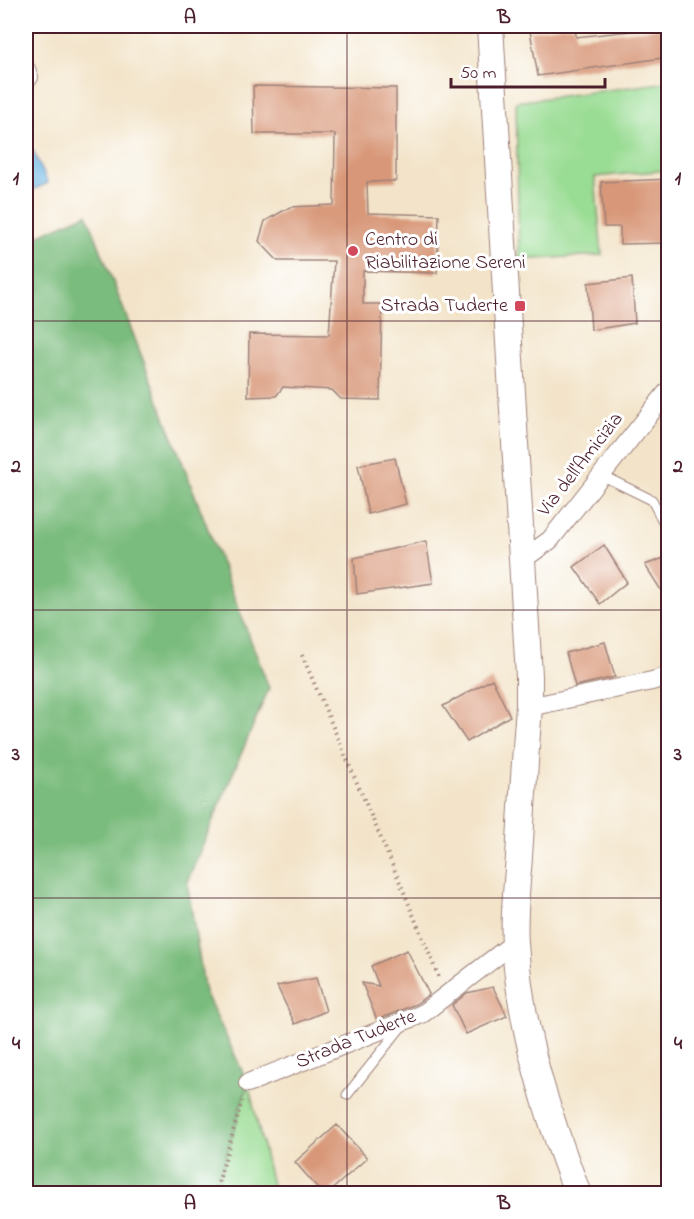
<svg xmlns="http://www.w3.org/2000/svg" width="694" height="1219" viewBox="0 0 694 1219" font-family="'Indie Flower',sans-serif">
  <rect width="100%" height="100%" fill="#fff"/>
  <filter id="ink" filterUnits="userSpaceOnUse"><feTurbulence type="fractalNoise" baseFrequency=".0167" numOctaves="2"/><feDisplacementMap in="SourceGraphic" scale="12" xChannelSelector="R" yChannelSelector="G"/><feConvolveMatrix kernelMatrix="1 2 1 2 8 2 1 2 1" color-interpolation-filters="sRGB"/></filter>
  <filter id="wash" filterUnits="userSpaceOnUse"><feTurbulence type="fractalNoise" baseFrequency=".008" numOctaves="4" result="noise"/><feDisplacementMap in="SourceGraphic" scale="24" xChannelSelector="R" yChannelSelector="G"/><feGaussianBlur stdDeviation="1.35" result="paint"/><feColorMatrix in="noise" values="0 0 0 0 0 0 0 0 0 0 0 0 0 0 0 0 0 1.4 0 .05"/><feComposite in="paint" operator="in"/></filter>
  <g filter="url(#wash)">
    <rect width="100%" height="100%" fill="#f3e4c9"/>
    <!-- green -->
    <path fill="#99dc93" stroke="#727e5f" stroke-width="1.5" d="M668 82V170L595 177 602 255 519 260 516 102Z
      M248 1083 274 1193H215Z"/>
    <!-- forest -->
    <path fill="#7abc7d" stroke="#626e54" stroke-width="1.5" d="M87 214 269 688 187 882 205 992 248 1083 215 1193H26V241Z"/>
    <!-- water -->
    <path fill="#6ab6e3" stroke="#5a6a87" stroke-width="1.5" d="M33 150 48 183 28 192 26 188V153Z"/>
    <g id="blocks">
      <!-- building -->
      <path fill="#d89778" d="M567 26H575L576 37 669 27V57L538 76 530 31Z
        M253 86 396 88V181L367 182 368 213 439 215 437 273 363 271V304H382L380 400 341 399 332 390 283 387 276 396 248 397 249 334 329 335 334 261H278L259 241 265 221 290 207 334 205 335 134H254Z
        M669 179V243L620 244V227H604L601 182Z
        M632 278 635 323 591 330 588 283Z
        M395 458 406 504 368 514 358 465Z
        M426 541 433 583 357 594 354 558Z
        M604 545 627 582 600 604 574 567Z
        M669 556V603L645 565Z
        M605 642 615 677 575 686 566 653Z
        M492 679 510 716 467 742 443 706Z
        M407 950 429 994 416 1004 377 1020 362 983 379 986 371 966Z
        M316 978 326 1011 295 1024 277 986Z
        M493 987 507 1016 466 1034 452 1005 467 993Z
        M337 1125 367 1158 327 1194H323L295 1162Z"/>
    </g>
  </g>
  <g filter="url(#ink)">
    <use href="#blocks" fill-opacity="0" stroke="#9e827a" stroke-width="1.5"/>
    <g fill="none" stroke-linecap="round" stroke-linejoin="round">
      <!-- lane casing -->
      <g stroke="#9e827a" stroke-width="11">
        <path id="lane" d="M601 475 652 500 668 531
          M347 1095 401 1027"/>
      </g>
      <!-- street casing -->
      <g stroke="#9e827a" stroke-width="20">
        <path id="street" d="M26 69 29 77
          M522 560 550 540 668 391
          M529 707 652 681 668 676
          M248 1083 422 1014 515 942"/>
      </g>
      <!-- secondary casing -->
      <g stroke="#9e827a" stroke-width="28">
        <path id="secondary" d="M490 26 529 676V707C525 757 522 807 519 857 517 885 513 915 515 943 520 1030 547 1113 578 1194"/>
      </g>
      <!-- path -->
      <path stroke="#9e827a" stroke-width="4" stroke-dasharray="1.5 4.5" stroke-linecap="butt" d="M302 655 401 885 439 978
        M215 1194 242 1101"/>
      <!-- lane -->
      <use href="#lane" stroke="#fff" stroke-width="9"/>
      <!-- street -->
      <use href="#street" stroke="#fff" stroke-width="18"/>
      <!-- secondary -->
      <use href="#secondary" stroke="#fff" stroke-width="26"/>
    </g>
  </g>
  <!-- grid -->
  <path fill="none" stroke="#4a1f2b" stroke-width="1.5" stroke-opacity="0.55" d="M347 26V1194M26 321H668M26 610H668M26 898H668"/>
  <!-- markers -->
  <g fill="#d1495b" stroke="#fff" stroke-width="2">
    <circle cx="353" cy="251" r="6"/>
    <rect x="514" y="300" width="12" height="12" rx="3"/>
  </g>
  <g text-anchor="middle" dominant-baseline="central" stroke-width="6" stroke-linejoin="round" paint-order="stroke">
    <!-- poi labels -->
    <g font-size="20" fill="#4a1f2b" stroke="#fff" text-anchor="start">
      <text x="365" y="240">Centro di<tspan x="365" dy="23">Riabilitazione Sereni</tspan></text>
      <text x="508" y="306" text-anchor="end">Strada Tuderte</text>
    </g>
    <!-- street labels -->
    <g font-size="20" fill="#4a1f2b" stroke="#fff">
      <text transform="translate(581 465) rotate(-52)">Via dell'Amicizia</text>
      <text transform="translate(356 1040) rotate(-22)">Strada Tuderte</text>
    </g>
  </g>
  <!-- margin -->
  <rect width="694" height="1219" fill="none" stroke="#fff" stroke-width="66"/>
  <!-- scale -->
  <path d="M451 78v9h154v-9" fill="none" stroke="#4a1f2b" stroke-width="3"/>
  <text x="460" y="78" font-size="18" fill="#4a1f2b" stroke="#ffffff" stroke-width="4.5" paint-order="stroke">50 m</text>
  <rect x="33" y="33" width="628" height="1153" fill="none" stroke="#4a1f2b" stroke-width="2"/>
  <g font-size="20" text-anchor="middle" font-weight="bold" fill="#4a1f2b">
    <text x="190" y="23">A</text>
    <text x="504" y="23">B</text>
    <text x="16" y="184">1</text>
    <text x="678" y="184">1</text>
    <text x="16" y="472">2</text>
    <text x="678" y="472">2</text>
    <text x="16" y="760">3</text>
    <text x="678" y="760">3</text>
    <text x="16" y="1049">4</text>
    <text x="678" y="1049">4</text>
    <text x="190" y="1209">A</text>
    <text x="504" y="1209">B</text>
  </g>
</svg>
